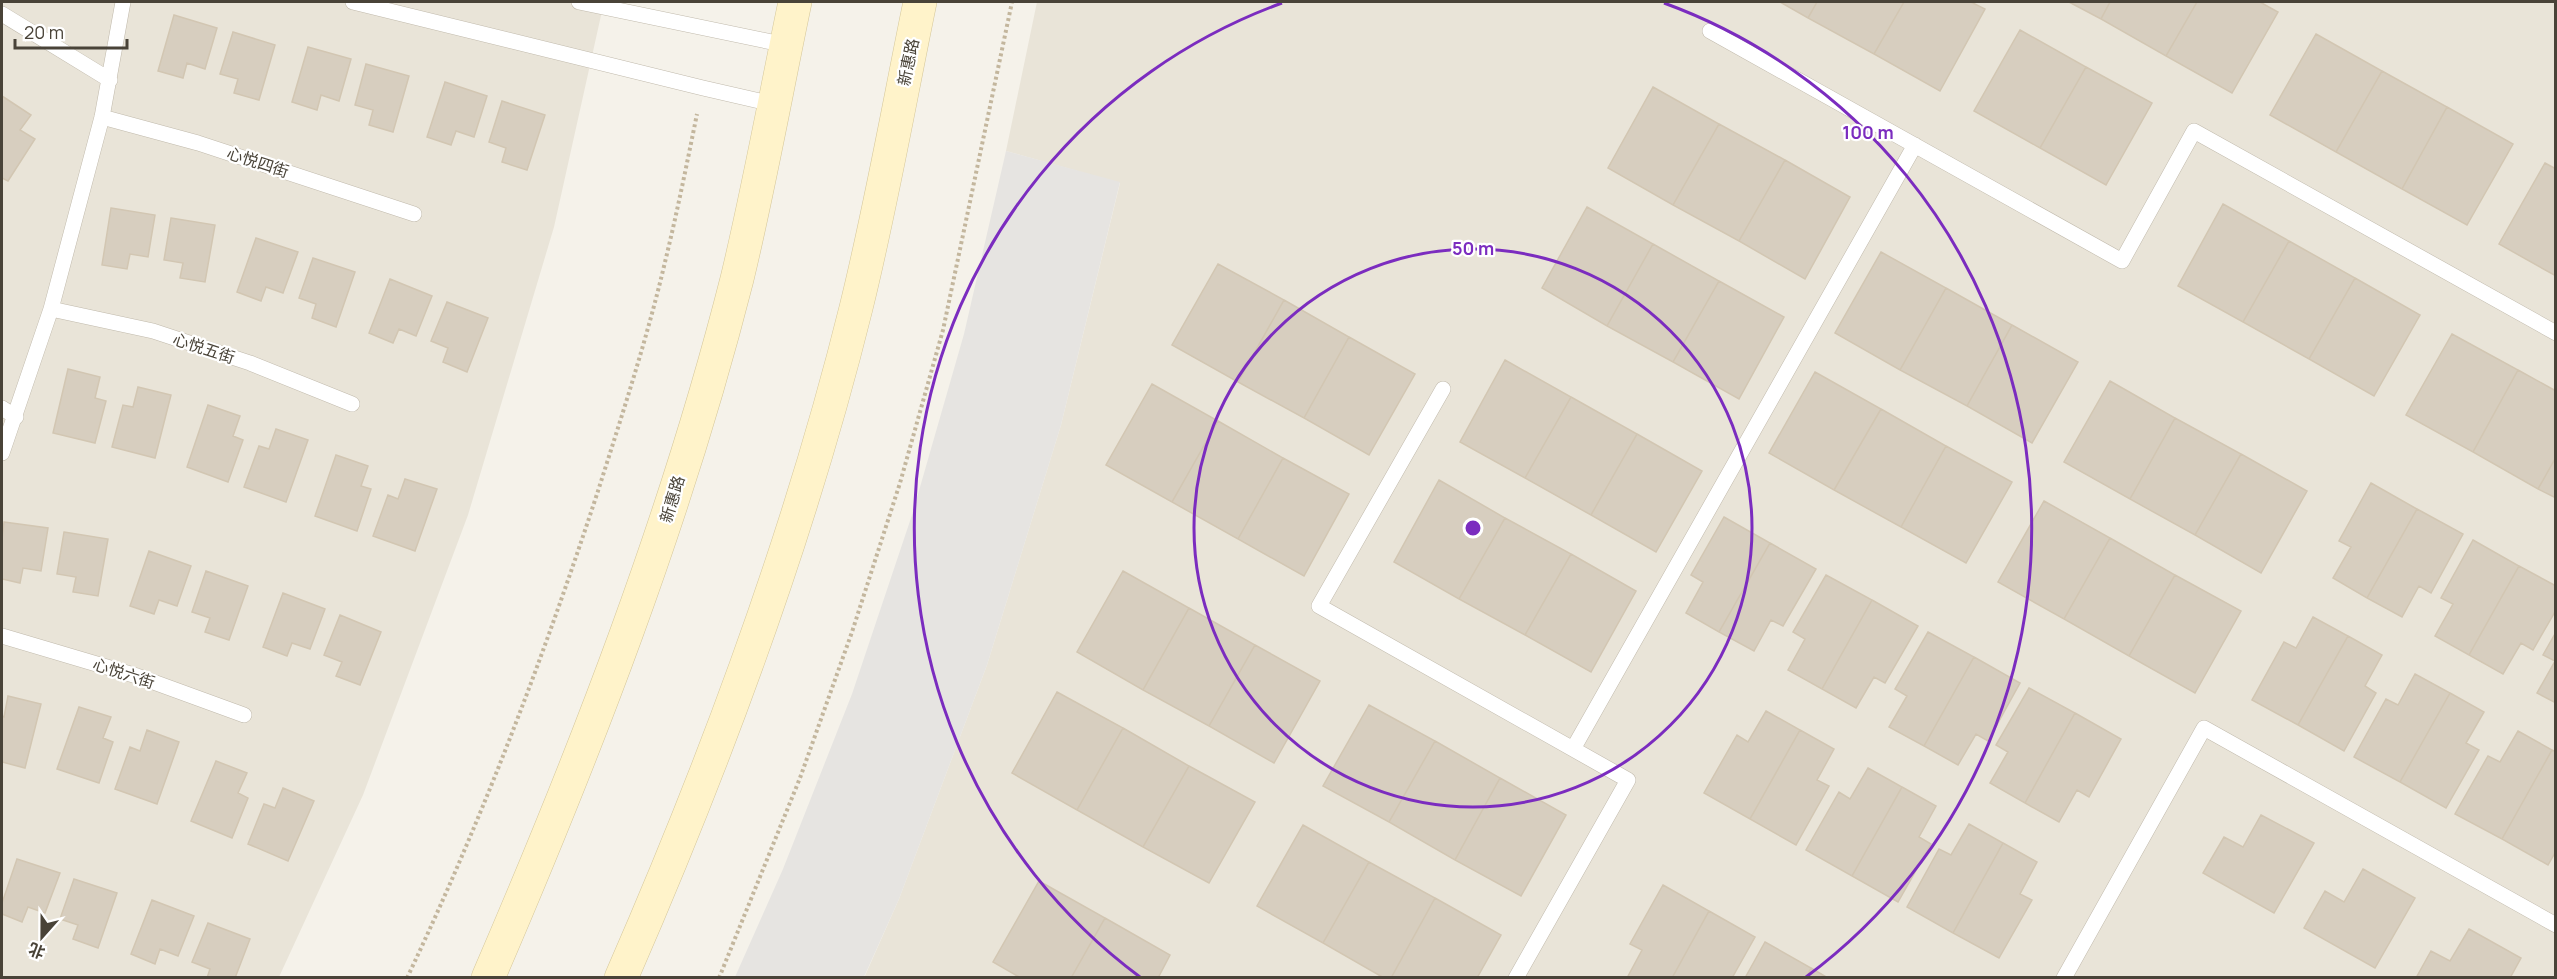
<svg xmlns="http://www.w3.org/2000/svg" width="2557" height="979" viewBox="0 0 2557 979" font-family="Manrope,'Noto Sans SC',sans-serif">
  <rect width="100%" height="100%" fill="#f5f2ea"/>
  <!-- residential -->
  <path fill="#e9e4d8" d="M2 2H604L554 227 468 515 363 795 279 977 2 978Z
    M1037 2H2555V977L864 978 899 899 987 665 1061 425 1120 183 1006 151Z"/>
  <!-- parking -->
  <path fill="#e6e4e1" d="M1006 151 1120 182 1061 425 987 665 899 899 864 977H735L783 869 852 694 912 515 964 334Z"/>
  <!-- building -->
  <path fill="#d7cebf" stroke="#d2c6b2" stroke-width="1.5" d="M1780 2H1817L1808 18Z
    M1817 2H1904L1874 54 1808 18Z
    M1904 2H1971L1985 9 1940 91 1874 54Z
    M2069 2H2110L2101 19Z
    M2110 2H2197L2166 56 2101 19Z
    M2197 2H2260L2278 12 2232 93 2166 56Z
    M174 15 217 28 205 69 187 63 183 78 158 71Z
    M2020 30 2086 67 2040 148 1974 111Z
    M233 32 275 45 259 100 234 93 238 79 220 74Z
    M2316 34 2382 71 2336 152 2270 115Z
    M308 47 351 59 339 101 321 95 317 110 292 102Z
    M366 64 409 76 393 132 369 125 373 110 355 105Z
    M2086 67 2152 103 2106 185 2040 148Z
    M2382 71 2447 107 2402 189 2336 152Z
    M445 82 487 96 474 137 456 131 451 145 427 137Z
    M1653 87 1719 124 1673 205 1608 168Z
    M2 96 31 115 20 130 35 139 8 181 2 178Z
    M502 101 545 115 527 170 502 162 506 148 489 142Z
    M2447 107 2513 144 2467 225 2402 189Z
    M1719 124 1785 160 1739 241 1673 205Z
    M1785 160 1850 197 1805 279 1739 241Z
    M2545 163 2556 169V276L2499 244Z
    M2223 204 2289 241 2243 322 2178 286Z
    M1587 207 1653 244 1607 326 1542 288Z
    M111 208 155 215 148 257 130 254 127 269 102 265Z
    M171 218 215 225 205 282 180 278 183 263 164 260Z
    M256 238 298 252 283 293 266 287 261 301 237 292Z
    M2289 241 2355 278 2309 359 2243 322Z
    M1653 244 1719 281 1673 362 1607 326Z
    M1881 252 1946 288 1900 370 1835 333Z
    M313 258 355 272 336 327 312 318 316 304 299 298Z
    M1218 264 1284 300 1238 382 1172 345Z
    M2355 278 2420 315 2374 396 2309 359Z
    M390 279 432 296 416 336 399 329 393 343 369 333Z
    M1719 281 1784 317 1739 399 1673 362Z
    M1946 288 2012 325 1967 406 1900 370Z
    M1284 300 1349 337 1304 418 1238 382Z
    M447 302 488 318 467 372 443 362 448 348 431 341Z
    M2012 325 2078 362 2032 443 1967 406Z
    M2452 334 2518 370 2473 452 2406 415Z
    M1349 337 1415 374 1369 455 1304 418Z
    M1505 360 1571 397 1525 478 1460 442Z
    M68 369 100 377 95 398 106 401 95 443 53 433Z
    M2518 370 2556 391V457L2538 489 2473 452Z
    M1815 372 1881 409 1834 490 1769 453Z
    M2110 381 2175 418 2130 499 2064 462Z
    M1152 384 1218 421 1172 502 1106 465Z
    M138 387 171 395 155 458 112 447 123 405 133 407Z
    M1571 397 1637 434 1591 515 1525 478Z
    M208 405 240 416 233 436 243 440 228 482 187 467Z
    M1881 409 1946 446 1901 527 1834 490Z
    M2175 418 2241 454 2195 535 2130 499Z
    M1218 421 1283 458 1238 539 1172 502Z
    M276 429 308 440 286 502 244 487 259 446 269 449Z
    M1637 434 1702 471 1656 552 1591 515Z
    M1946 446 2012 482 1966 563 1901 527Z
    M2241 454 2307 491 2261 573 2195 535Z
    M336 455 368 466 361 486 371 489 357 531 315 516Z
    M2556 457V498L2538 489Z
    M1283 458 1349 494 1304 576 1238 539Z
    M405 479 437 489 415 551 373 536 388 495 398 499Z
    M1439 480 1505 518 1459 599 1394 562Z
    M2371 483 2417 509 2367 598 2333 578 2351 547 2339 541Z
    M2044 501 2110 538 2064 619 1998 582Z
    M2417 509 2463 534 2431 593 2419 586 2402 617 2367 598Z
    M1724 517 1770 543 1719 632 1686 613 1703 582 1691 575Z
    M1505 518 1571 554 1525 635 1459 599Z
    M4 522 48 528 41 571 23 568 20 583 2 579V539Z
    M64 532 108 539 98 596 73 592 76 577 57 574Z
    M2110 538 2175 575 2129 656 2064 619Z
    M2473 540 2519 566 2469 655 2435 636 2453 604 2441 598Z
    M1770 543 1816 569 1783 626 1771 620 1754 651 1719 632Z
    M149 551 191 566 177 606 159 600 154 614 130 606Z
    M1571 554 1636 591 1591 672 1525 635Z
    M2519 566 2556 586V610L2533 650 2521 643 2503 674 2469 655Z
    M206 571 248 586 229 640 205 632 210 618 192 612Z
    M1123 571 1189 608 1143 690 1077 652Z
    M1826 575 1872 600 1822 689 1788 670 1805 639 1793 632Z
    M2175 575 2241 611 2195 693 2129 656Z
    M283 593 325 609 310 649 292 643 287 656 263 647Z
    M1872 600 1918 626 1885 683 1874 677 1856 708 1822 689Z
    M1189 608 1255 645 1209 726 1143 690Z
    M340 615 381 632 360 685 336 676 342 662 324 655Z
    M2313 617 2348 636 2298 725 2252 700 2284 642 2296 648Z
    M1928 632 1974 657 1924 746 1889 727 1907 696 1895 689Z
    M2556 632V703L2537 693 2555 661 2543 655Z
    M2348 636 2382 655 2365 686 2376 693 2344 751 2298 725Z
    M1255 645 1320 681 1274 763 1209 726Z
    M1974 657 2020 683 1988 741 1976 734 1958 765 1924 746Z
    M2415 674 2450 693 2400 782 2354 757 2386 699 2398 705Z
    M2029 688 2075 713 2025 803 1990 783 2008 752 1996 745Z
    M1057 692 1123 728 1077 810 1012 773Z
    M2450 693 2484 712 2466 743 2479 750 2446 808 2400 782Z
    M8 696 41 704 25 768 2 762V716L4 717Z
    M1369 705 1435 741 1389 822 1323 786Z
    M79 707 111 717 103 738 113 742 99 783 57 769Z
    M1766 711 1800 730 1750 819 1704 793 1737 735 1748 742Z
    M2075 713 2121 739 2089 797 2077 790 2059 822 2025 803Z
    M1123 728 1189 766 1143 847 1077 810Z
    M147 730 179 742 157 804 115 789 130 747 140 751Z
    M1800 730 1834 749 1817 780 1829 786 1796 845 1750 819Z
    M2518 731 2552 750 2502 839 2455 814 2488 756 2500 762Z
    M1435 741 1500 778 1455 860 1389 822Z
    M2552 750 2556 752V851L2548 865 2502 839Z
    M216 761 247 773 238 793 248 798 232 838 191 821Z
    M1189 766 1255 802 1209 883 1143 847Z
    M1868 768 1902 787 1852 876 1806 850 1839 792 1850 799Z
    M1500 778 1566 815 1521 896 1455 860Z
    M1902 787 1936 806 1919 837 1931 844 1898 902 1852 876Z
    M283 788 314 801 288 861 248 844 264 804 275 808Z
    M2261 815 2314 843 2274 913 2203 873 2224 837 2243 847Z
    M1969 824 2003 843 1953 933 1907 907 1939 849 1951 855Z
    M1303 825 1369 862 1323 943 1257 906Z
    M2003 843 2037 862 2020 894 2032 900 1999 958 1953 933Z
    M17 859 60 873 45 913 28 907 22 922 2 914V903Z
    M1369 862 1435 898 1391 978H1384L1323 943Z
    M2363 869 2415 898 2375 968 2304 928 2325 891 2344 902Z
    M74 879 117 893 98 948 73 939 78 925 60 919Z
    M1039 881 1105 918 1071 978H1021L993 962Z
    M1663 885 1709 911 1672 978H1627L1642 950 1630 944Z
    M1435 898 1501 935 1477 978H1391Z
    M152 900 194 916 178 956 160 949 155 964 131 954Z
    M1709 911 1755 937 1732 978H1672Z
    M1105 918 1170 955 1158 978H1071Z
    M208 923 250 939 235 978H207L210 969 192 962Z
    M2469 929 2521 958 2510 978H2416L2431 951 2450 961Z
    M1765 942 1811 968 1806 978H1745Z
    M1811 968 1828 978H1806Z"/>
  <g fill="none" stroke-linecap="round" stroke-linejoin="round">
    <!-- service casing -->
    <g stroke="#c1baac" stroke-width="16">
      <path id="service" d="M353 2 703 88 773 104
        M579 2 786 45
        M2 14 110 80
        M1710 31 2122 261 2194 131 2556 333
        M102 117 198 143 414 214
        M51 309 153 331 250 363 352 404
        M1443 389 1319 606 1628 780 1516 978
        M2 408 16 417
        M2 453 51 309 102 117 123 2
        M2 636 137 676 244 715
        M1573 749 1915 145
        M2064 978 2204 728 2556 925"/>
    </g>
    <!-- secondary casing -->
    <g stroke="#d5c79a" stroke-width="34">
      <path id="secondary" d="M488 978C586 751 676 519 737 279 759 188 776 93 795 2
        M621 978C716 761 799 538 856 308 881 207 899 104 920 2"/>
    </g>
    <!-- path -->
    <path stroke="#c3b69d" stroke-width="4" stroke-dasharray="3 3" stroke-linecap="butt" d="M407 978C482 820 544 656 598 491 622 415 647 339 665 262 677 213 687 163 697 114
      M719 978 800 778 852 632 900 483 943 330 1012 2"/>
    <!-- service -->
    <use href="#service" stroke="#fff" stroke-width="15"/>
    <!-- secondary -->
    <use href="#secondary" stroke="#fff3ca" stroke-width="33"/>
  </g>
  <!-- distance rings -->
  <g fill="none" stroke="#7b2cbf" stroke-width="3">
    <circle cx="1473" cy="528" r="279"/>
    <path d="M1140 977A559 559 0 0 1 1282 3M1664 3A559 559 0 0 1 1806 977"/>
  </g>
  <g text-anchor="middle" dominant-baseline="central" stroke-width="4.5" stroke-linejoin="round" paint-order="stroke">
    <!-- street labels -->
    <g font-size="16" fill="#494338" stroke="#fff">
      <text transform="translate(908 62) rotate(-78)">新惠路</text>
      <text transform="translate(258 162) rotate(18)">心悦四街</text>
      <text transform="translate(204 348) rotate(18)">心悦五街</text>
      <text transform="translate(672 499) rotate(-73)">新惠路</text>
      <text transform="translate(124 673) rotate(18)">心悦六街</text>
    </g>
  </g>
  <circle cx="1473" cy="528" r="9" fill="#7b2cbf" stroke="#fff" stroke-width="3"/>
  <g font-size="18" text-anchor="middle" font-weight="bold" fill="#7b2cbf" stroke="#fff" stroke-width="4.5" stroke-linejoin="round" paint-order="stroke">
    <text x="1868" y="139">100 m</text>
    <text x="1473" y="255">50 m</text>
  </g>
  <!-- border -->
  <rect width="2557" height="979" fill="none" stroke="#494338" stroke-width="6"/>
  <!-- north arrow -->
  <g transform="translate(42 937) rotate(201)" stroke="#ffffff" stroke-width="4.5" paint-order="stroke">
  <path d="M0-4.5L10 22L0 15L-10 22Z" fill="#494338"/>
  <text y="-9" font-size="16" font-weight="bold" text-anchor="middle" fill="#494338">北</text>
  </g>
  <!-- scale -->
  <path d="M15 39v9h112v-9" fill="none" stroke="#494338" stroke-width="3"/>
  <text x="24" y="39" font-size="18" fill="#494338" stroke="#ffffff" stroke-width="4.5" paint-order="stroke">20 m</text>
</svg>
